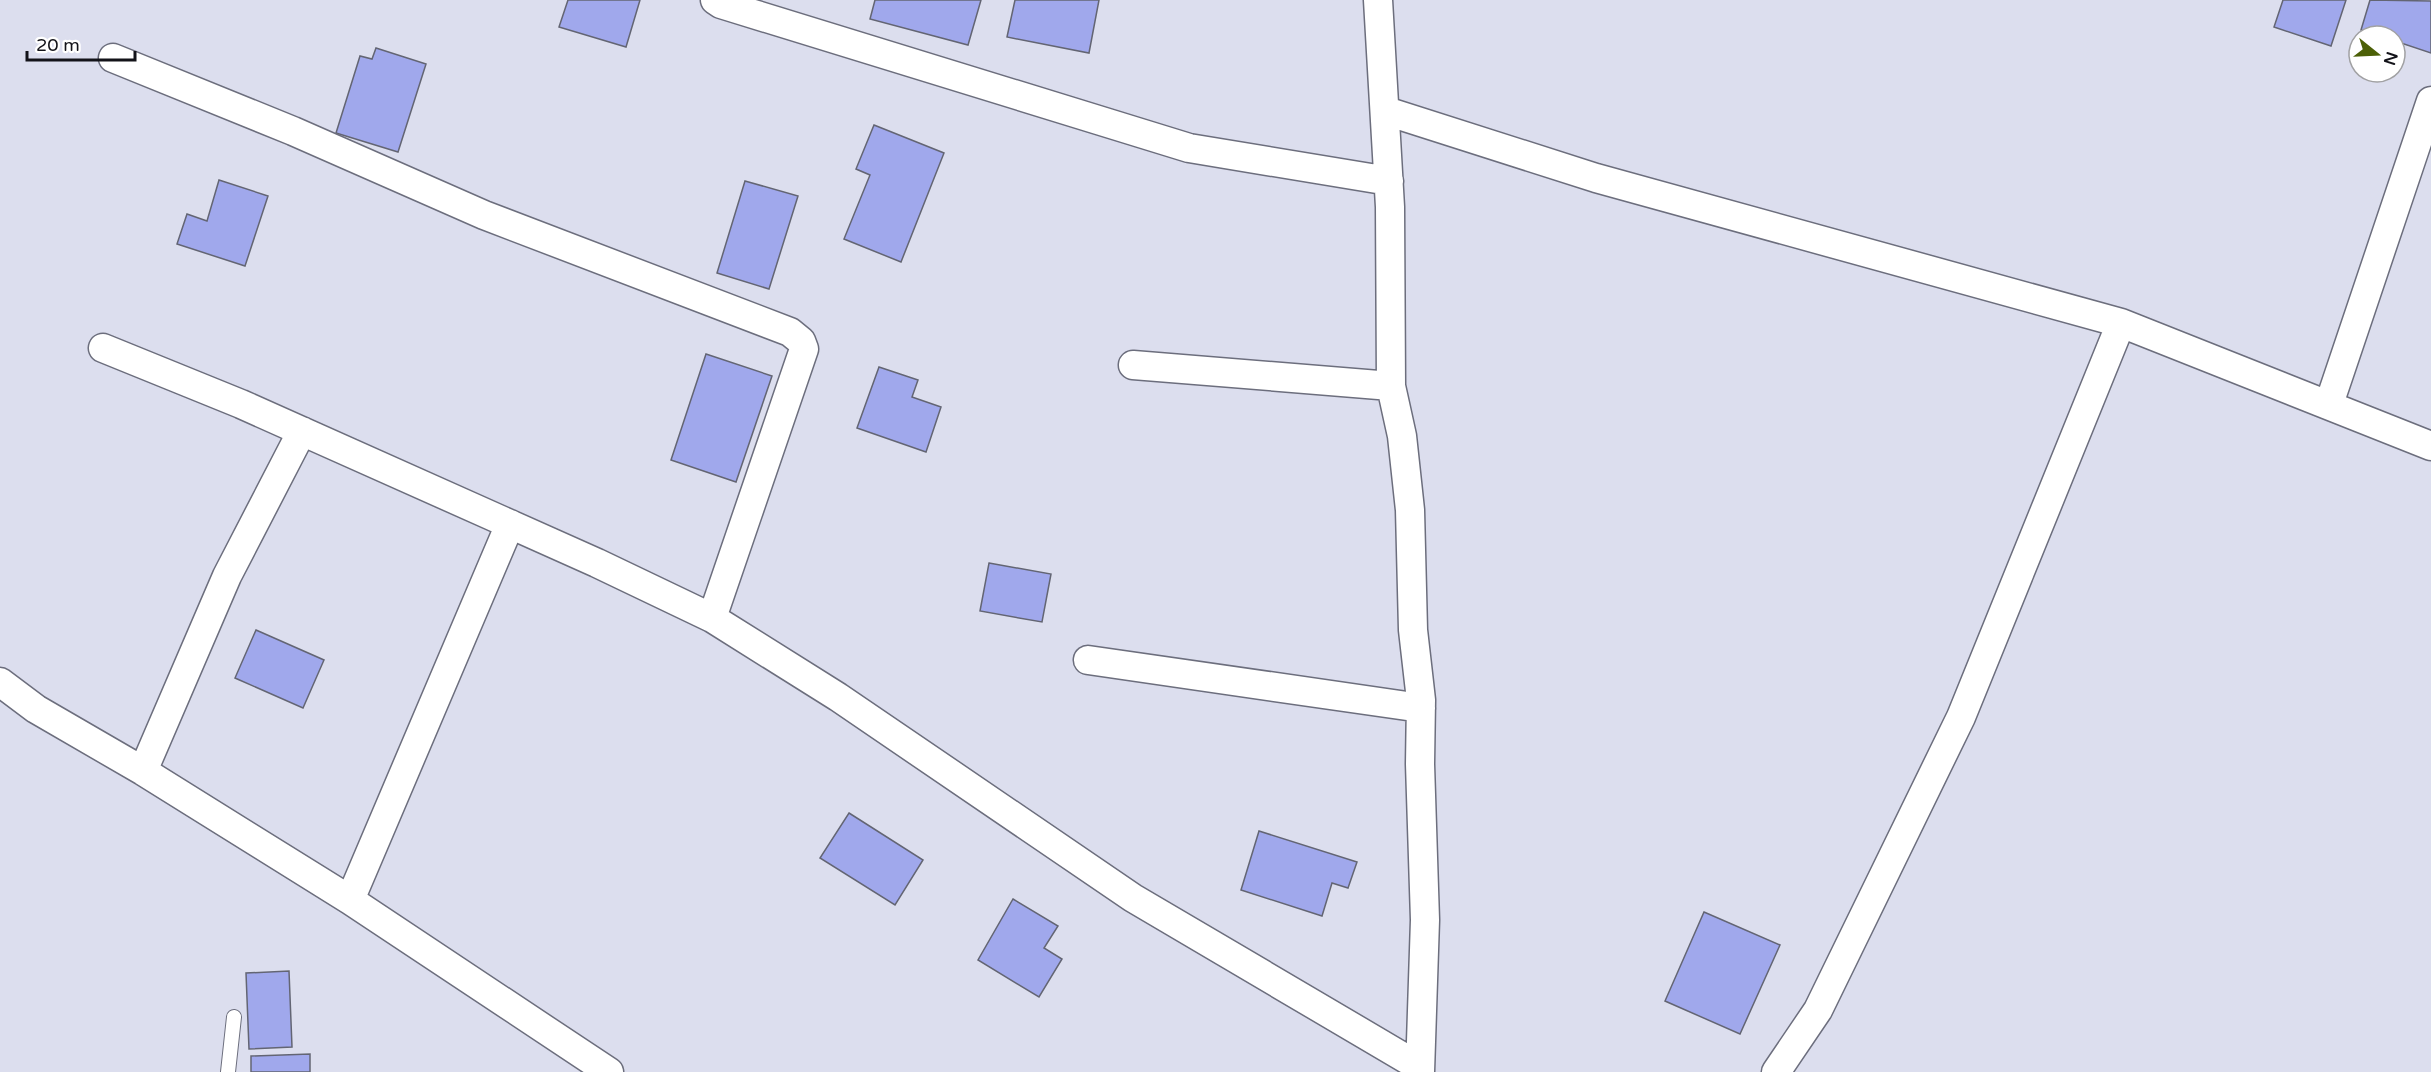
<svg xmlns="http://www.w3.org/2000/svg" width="2431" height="1072" viewBox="0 0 2431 1072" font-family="'Varela Round',sans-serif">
  <rect width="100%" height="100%" fill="#dcdeee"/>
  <!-- building -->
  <path fill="#a0a8ec" stroke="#636573" stroke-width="1.5" d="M568 0H640L626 47 559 27Z
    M875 0H981L968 45 870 19Z
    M1015 0H1099L1089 53 1007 37Z
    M2283 0H2346L2331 46 2274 27Z
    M2370 0 2431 1V53L2395 41V36H2379L2361 30Z
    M376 48 426 64 398 152 336 133 360 56 372 59Z
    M874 125 944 153 901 262 844 239 870 175 856 169Z
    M219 180 268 196 245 266 177 244 187 214 207 221Z
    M745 181 798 196 769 289 717 273Z
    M706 354 772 376 736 482 671 460Z
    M879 367 918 380 912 397 941 407 926 452 857 428Z
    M989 563 1051 574 1042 622 980 611Z
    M256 630 324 660 303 708 235 678Z
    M849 813 923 860 895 905 820 858Z
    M1259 831 1357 862 1348 888 1332 883 1322 916 1241 890Z
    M1013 899 1058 926 1044 948 1062 959 1039 997 978 960Z
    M1704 912 1780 945 1740 1034 1665 1001Z
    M289 971 292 1047 249 1049 246 973Z
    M310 1054V1072H251V1056Z"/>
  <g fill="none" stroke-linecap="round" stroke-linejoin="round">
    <!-- lane casing -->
    <g stroke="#6c6e7d" stroke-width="16">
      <path id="lane" d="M228 1072 234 1017"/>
    </g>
    <!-- street casing -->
    <g stroke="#6c6e7d" stroke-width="31">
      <path id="street" d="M715 0 721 4 1189 148 1389 181
        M1378 0 1390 207 1391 386 1402 436 1410 510 1413 630 1421 700 1420 764 1425 920 1420 1072
        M113 58 293 131 484 215 790 332 801 341 804 349 712 618
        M1386 111 1596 178 2121 323 2431 446
        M103 348 241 404 597 563 712 618 838 697 1133 898 1420 1067
        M1133 365 1391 386
        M2329 404 2431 101
        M1088 660 1421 708
        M0 682 36 709 143 771 350 900 609 1072
        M143 771 227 576 302 431
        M350 900 510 524
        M1776 1072 1818 1010 1961 717 2121 323"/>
    </g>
    <!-- lane -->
    <use href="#lane" stroke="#fff" stroke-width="14"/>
    <!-- street -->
    <use href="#street" stroke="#fff" stroke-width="28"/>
  </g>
  <!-- north arrow -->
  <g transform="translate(2377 54) rotate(108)"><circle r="28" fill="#ffffff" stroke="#a1a1a3" stroke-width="1.5"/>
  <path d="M0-4.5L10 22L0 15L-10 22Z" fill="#4c6007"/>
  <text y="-9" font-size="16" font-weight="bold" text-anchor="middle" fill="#131319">N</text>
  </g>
  <!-- scale -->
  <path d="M27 51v9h108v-9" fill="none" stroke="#131319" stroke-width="3"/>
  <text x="36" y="51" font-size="18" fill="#131319" stroke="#ffffff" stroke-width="4.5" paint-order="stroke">20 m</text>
</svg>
